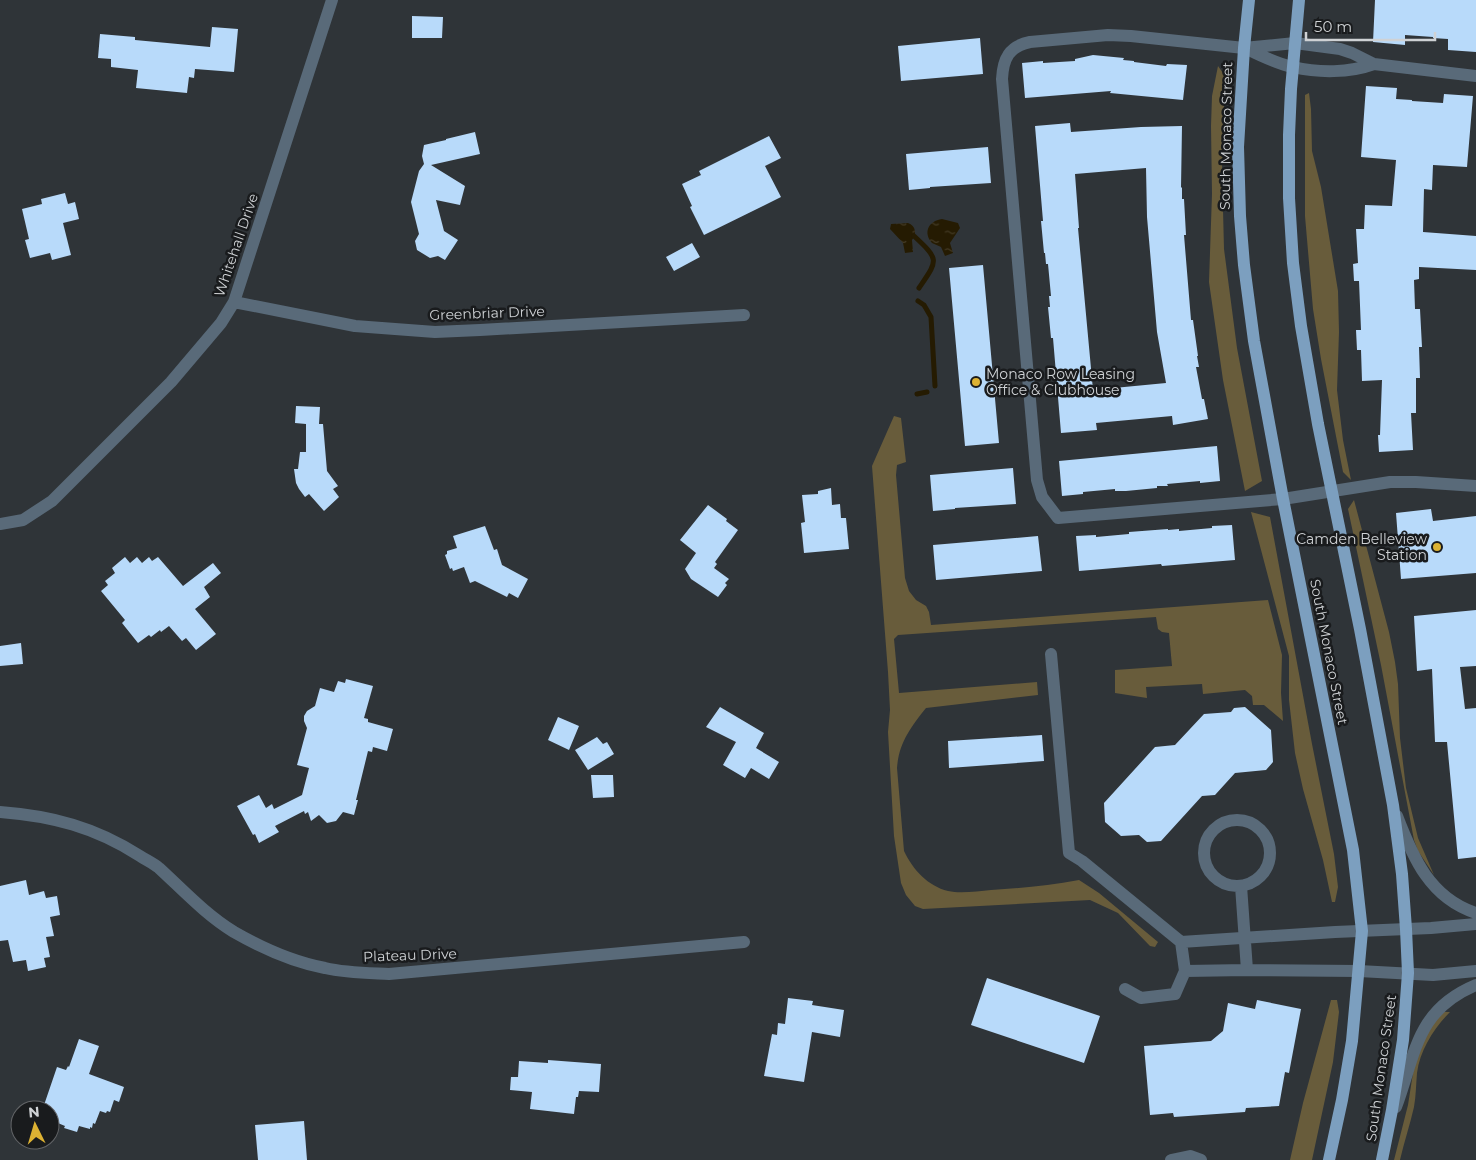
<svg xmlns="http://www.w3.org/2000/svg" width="1476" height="1160" viewBox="0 0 1476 1160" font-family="Montserrat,sans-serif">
  <defs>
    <pattern id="water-ripples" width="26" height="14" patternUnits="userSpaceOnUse" patternTransform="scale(1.25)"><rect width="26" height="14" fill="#251b02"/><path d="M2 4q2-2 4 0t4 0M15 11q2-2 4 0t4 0" fill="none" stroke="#443b26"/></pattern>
  </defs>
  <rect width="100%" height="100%" fill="#2f3438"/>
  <!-- green -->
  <path fill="#685c3b" d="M1218 66 1225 76 1222 170 1224 249 1237 348 1262 481 1245 491 1223 380 1209 282 1212 194 1211 126 1212 96Z
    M1309 93 1311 109 1312 151 1321 187 1338 291 1339 332 1337 390 1343 440 1351 480 1343 472 1321 359 1313 309 1305 216V95Z
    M894 416 901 418 906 462 897 465 896 475 905 578 909 591 916 600 926 606 929 612 931 625 1268 600 1282 655 1281 693 1283 721 1264 705H1253L1252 696 1245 690 1203 694 1202 684 1146 687 1147 698 1115 693V670L1172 666 1169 633 1162 632 1158 629 1156 617 898 635 894 639 899 693 1037 682 1038 695 926 708C911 727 899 742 897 768L904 851C913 870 928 886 948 891 961 894 978 891 991 890 1020 888 1049 886 1079 880L1099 893 1158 942 1155 947 1150 946 1118 913 1090 900 923 909 915 906 906 895 901 883 894 836 888 732 890 710 888 672 872 466Z
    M1354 500 1389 632 1395 662 1398 684 1400 738 1406 788 1418 838 1434 875 1418 851 1414 840 1381 665 1348 509Z
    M1251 512 1270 517 1312 744 1334 854 1338 887 1335 902H1332L1323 860 1303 789 1295 753 1289 700V656Z
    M1331 1000H1337L1339 1012 1333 1062 1312 1160H1290L1303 1103Z
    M1444 1012H1450C1434 1028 1420 1050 1417 1073 1416 1084 1416 1096 1414 1107 1410 1125 1404 1142 1400 1160H1394L1408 1105 1415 1060 1429 1027Z"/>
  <!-- water -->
  <path fill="url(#water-ripples)" d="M942 219 958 223 960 228 950 243 953 253 945 256 941 247 932 243C923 233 928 221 942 219Z
    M908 223C916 226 917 234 912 240L913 252 905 253 903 243 890 229 891 224Z"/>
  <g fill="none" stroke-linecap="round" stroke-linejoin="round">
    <!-- stream -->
    <path stroke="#251b02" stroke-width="5" d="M914 236C940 260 938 260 919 288
      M918 301 924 305 931 317 935 386
      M917 394 927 392"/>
  </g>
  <!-- building -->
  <path fill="#b8dafa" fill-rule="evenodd" d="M1375 0H1476V52L1448 50V39L1433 38V37L1405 35V45L1373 42Z
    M412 16 443 17 442 38H412Z
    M212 27 238 29 234 72 195 69 194 78 189 77 187 93 136 88 138 70 111 67V59L98 58 100 34 135 37V40L210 47Z
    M980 38 983 74 901 81 898 46Z
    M1093 55 1124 58 1123 60 1134 61V62L1166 66 1167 64 1187 65 1183 100 1110 93 1111 91 1025 98 1022 63 1043 61V63L1075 61V59Z
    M1366 86 1397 88 1396 99 1412 100V101L1443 103 1444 94 1473 96 1467 167 1433 165 1432 190 1424 189 1423 232 1476 236V270L1419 267V279L1414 280 1415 309H1420L1422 347H1419L1420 378H1416V413H1411L1413 450 1379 452 1378 435H1380L1382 380 1362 381 1361 350H1357L1356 330H1361L1359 281H1354L1353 264 1358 263 1356 229H1364L1365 205 1392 206 1396 160 1361 157Z
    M1070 123 1071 132 1141 127 1182 126 1181 188 1182 187V199H1184L1186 235H1184L1191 320H1193L1198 356H1197L1199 367H1196L1202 399H1204L1208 419 1173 425 1172 416 1096 423 1097 430 1061 433 1053 338H1051L1048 307H1050L1049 296H1051L1048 264H1046L1045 253H1044L1041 221H1043L1035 126ZM1146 168 1147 217 1157 332 1166 383 1093 390 1078 228H1079L1075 174Z
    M475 132 480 154 431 165 465 186 460 205 436 200 444 231 458 240 445 260 438 256 430 258 417 250 415 241 419 234 411 202 419 171 424 164 422 156 424 145 446 140V139Z
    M769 136 781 158 765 166 781 197 704 235 690 207 692 206 682 184 701 175 699 171Z
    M988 147 991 183 930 187V188L909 190 906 154Z
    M65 193 68 204 75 202 79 219 63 223 71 255 52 260 50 253 30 258 25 240 29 239 22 209 42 204 41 199Z
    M692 243 700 257 674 271 666 257Z
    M983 265 999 443 965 446 949 268Z
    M296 406 320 407 319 424H323L327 471 338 486 333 489 339 497 324 511 309 494 305 497 299 489 296 483 294 469H298L300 452H306V424L295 423Z
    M1217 446 1220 481 1200 483V481L1167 484 1168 486H1157V488L1126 491H1115V489L1083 492V494L1062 496 1059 461Z
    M1013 468 1016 504 955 508V509L933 511 930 475Z
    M831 488 832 505 840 504 841 518H846L849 549 804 553 801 523 805 522 802 495 818 494V491Z
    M708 505 727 519 726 521 738 530 715 562 717 564 714 568 729 579 725 583 727 585 718 597 691 579 685 569 696 553 680 540Z
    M1431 509 1433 521 1476 516V573L1401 579 1396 513Z
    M1232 525 1235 560 1162 566 1161 564 1079 571 1076 536 1096 535V537L1129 534V532L1168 529V530L1179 529V531L1212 528V526Z
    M485 526 494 550 497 549 502 565 528 579 518 598 509 593 507 597 475 581 470 583 464 567 453 571 452 568 450 569 445 555 447 554V551L457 548 453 536Z
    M1038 536 1042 571 936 580 933 545Z
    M125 557 130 563 137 557 142 563 149 557 152 561 158 557 183 586 213 563 221 573 204 587 210 597 195 609 216 634 196 650 186 638 182 641 169 626 161 632 160 630 151 637 149 635 138 643 122 623 125 620 101 591 108 585 105 581 115 573 112 568Z
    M1476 610V666L1460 667 1465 709 1476 708V857L1458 859 1447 742H1435L1432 669 1417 671 1414 616Z
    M21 643 23 664 0 666V646Z
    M346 679 373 686 364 718 368 719V722L393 729 387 751 373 747 372 752 368 751 356 800H358L354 815 343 812 336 821 327 823 319 815 311 821 308 812 305 814 304 811 275 826 279 832 259 843 255 834 253 835 237 806 259 795 266 808 272 804 274 809 302 795 309 768 297 765 307 728 304 721V716L307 711 315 706 320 688 334 692 338 681 345 683Z
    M720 707 764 733 756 748 779 762 769 779 751 768 745 778 723 765 736 742 706 727Z
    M1245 707 1271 730 1273 762 1266 770 1235 773 1215 795 1202 796 1161 841 1147 842 1139 835 1121 836 1105 822 1104 803 1155 747 1175 745 1204 714 1231 712 1234 708Z
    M558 717 579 726 569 750 548 740Z
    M1042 735 1044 761 949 768 948 741Z
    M597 737 603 744 607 742 614 754 588 770 575 750Z
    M591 775H613L614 797 593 798Z
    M26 880 29 895 44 891 46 898 57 896 60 915 50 917 54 936 46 937 50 957 44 958 46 967 28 971 26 960 13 962 8 940 0 941V886Z
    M987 978 1100 1016 1084 1063 971 1025Z
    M788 998 813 1001 812 1005 844 1010 840 1037 812 1032 804 1082 764 1076 772 1034 777 1035 778 1023 785 1024Z
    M1257 1000 1301 1009 1289 1073 1285 1072 1279 1106 1246 1108 1245 1112 1174 1117 1173 1113 1150 1115 1144 1046 1211 1041 1223 1031 1228 1003 1255 1009Z
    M79 1039 99 1046 89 1074 124 1087 119 1102 114 1100 110 1112 107 1111 106 1113 100 1111 95 1124 93 1123 92 1128 90 1127V1129L79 1126 77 1132 64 1128 65 1126 53 1121 56 1114 50 1112V1110H44L43 1108 57 1067 66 1070 68 1066 69 1067Z
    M548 1060 601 1064 599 1092 579 1091 578 1097H576L574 1114 530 1109 532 1092 510 1090 511 1077H518L519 1061 548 1063Z
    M304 1121 307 1160H258L255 1125Z"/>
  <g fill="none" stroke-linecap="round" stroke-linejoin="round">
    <!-- minor -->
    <path stroke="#596a79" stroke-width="12" d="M1246 49C1261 55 1277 64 1293 67 1319 73 1349 73 1374 64
      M1476 76 1374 64 1352 53 1340 49 1295 43 1244 48 1131 36 1108 35 1030 42C1009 46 1003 59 1002 79L1037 480 1042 497 1058 518 1283 499 1390 482H1416L1476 486
      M234 302 355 326 435 332 480 330 744 315
      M0 524 23 520 52 501 171 382 221 323 234 302 332 0
      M1051 654 1069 853 1082 861 1181 942 1185 971 1175 994 1141 998 1125 989
      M0 812C52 816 95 827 140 856 146 860 153 863 159 868 183 890 206 915 234 932 262 948 293 962 325 968 346 973 368 973 389 974L744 942
      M1397 816C1413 858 1430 898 1476 913
      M1204 853a33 33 0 1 1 66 0a33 33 0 1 1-66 0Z
      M1241 886 1247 970
      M1181 942 1335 932 1431 928 1476 924
      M1185 971 1247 970 1359 971 1433 975 1476 971
      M1396 1107C1416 1053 1416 1010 1476 985
      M1171 1160 1190 1156 1201 1160"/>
    <!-- major -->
    <path stroke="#7c9fbf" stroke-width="12" d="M1249 0 1244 48 1238 147 1240 216 1244 265 1254 341 1283 499 1353 850 1362 931 1352 1041 1342 1100 1329 1160
      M1299 0 1291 89 1289 135V198L1293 263 1301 326 1318 424 1360 629 1393 805 1402 874 1406 929 1408 973 1403 1040 1392 1110 1382 1160"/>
  </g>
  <!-- markers -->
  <g fill="#ddb233" stroke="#191b1d" stroke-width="2">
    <circle cx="976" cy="382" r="5"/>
    <circle cx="1437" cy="547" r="5"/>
  </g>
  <g text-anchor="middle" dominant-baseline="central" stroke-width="5" stroke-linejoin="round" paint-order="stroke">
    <!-- street labels -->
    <g font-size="14" fill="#cfd2d5" stroke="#191b1d">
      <text transform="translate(1226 136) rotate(-89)">South Monaco Street</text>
      <text transform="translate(236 245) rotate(-71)">Whitehall Drive</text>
      <text transform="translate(487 313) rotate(-2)">Greenbriar Drive</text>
      <text transform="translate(1329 652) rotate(79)">South Monaco Street</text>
      <text transform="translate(410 955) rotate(-2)">Plateau Drive</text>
      <text transform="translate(1381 1068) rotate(-82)">South Monaco Street</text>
    </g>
    <!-- poi labels -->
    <g font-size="14" fill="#cfd2d5" stroke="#191b1d" text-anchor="start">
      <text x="986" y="374">Monaco Row Leasing<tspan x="986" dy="16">Office &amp; Clubhouse</tspan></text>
      <text x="1427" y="539" text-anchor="end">Camden Belleview<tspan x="1427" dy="16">Station</tspan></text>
    </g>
  </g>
  <!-- north arrow -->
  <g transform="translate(35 1125) rotate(355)"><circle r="24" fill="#191b1d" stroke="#626467"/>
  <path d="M0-4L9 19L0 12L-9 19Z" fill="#ddb233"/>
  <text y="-8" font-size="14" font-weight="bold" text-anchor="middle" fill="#cfd2d5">N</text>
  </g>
  <!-- scale -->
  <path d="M1306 32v8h129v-8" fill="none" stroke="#cfd2d5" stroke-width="2.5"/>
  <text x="1314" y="32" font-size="15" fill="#cfd2d5" stroke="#191b1d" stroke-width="4" paint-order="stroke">50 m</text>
</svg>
